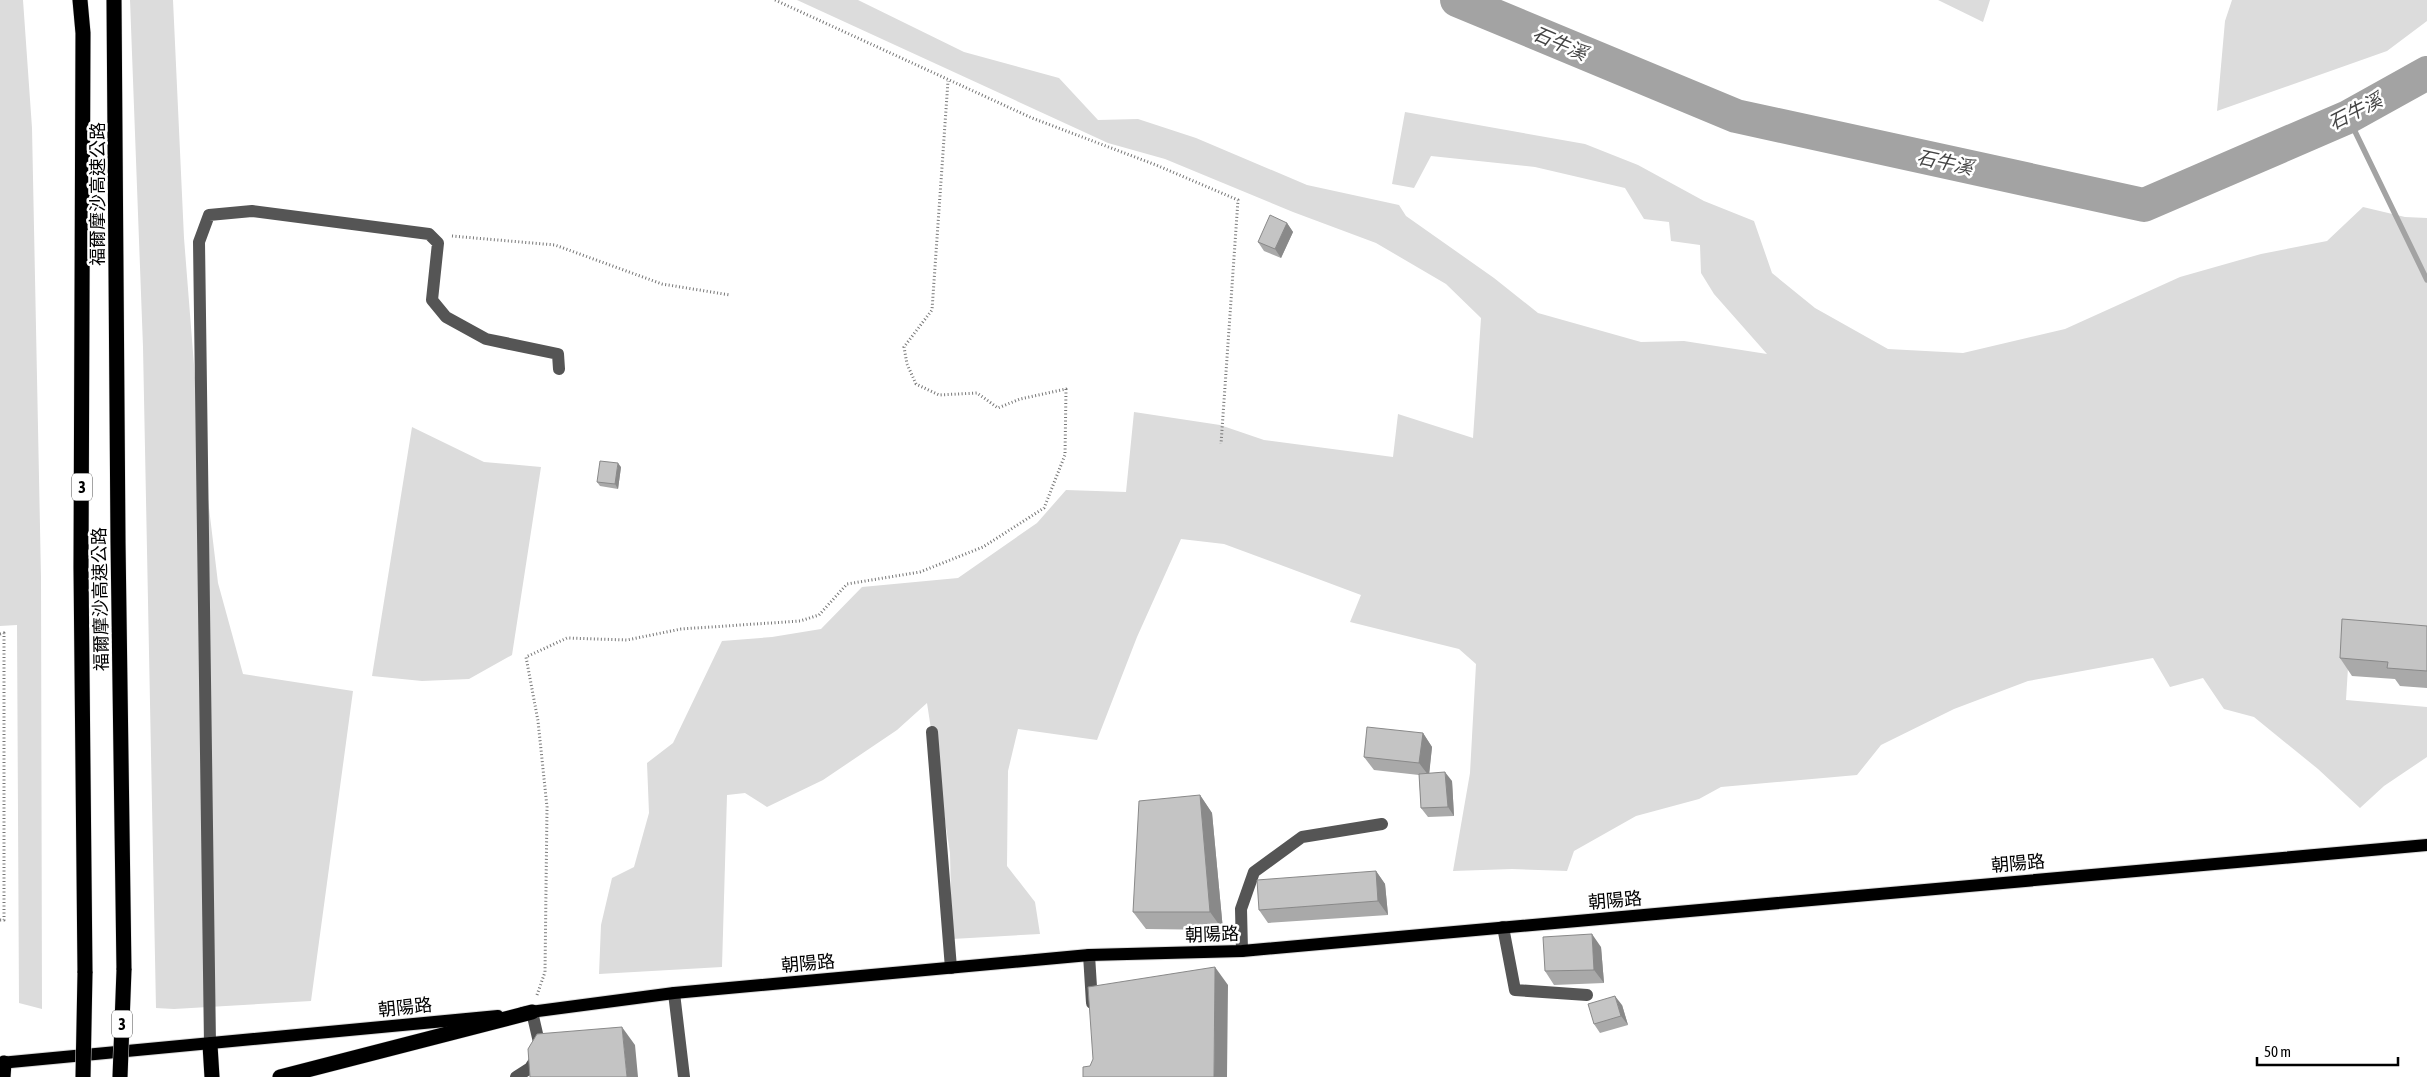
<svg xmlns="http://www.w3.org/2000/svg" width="2427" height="1077" viewBox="0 0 2427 1077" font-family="'Asap Condensed','Noto Sans TC',sans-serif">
  <rect width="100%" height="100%" fill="#fff"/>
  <!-- green -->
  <path fill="#dcdcdc" d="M0 0H23L32 128 41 577 42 1009 19 1003 17 625 0 626Z
    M130 0H173L184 238 198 416 218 583 243 674 353 691 311 1001 174 1009 156 1008 143 347Z
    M797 0H858L964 52 1059 78 1098 120 1138 119 1196 138 1307 185 1399 205 1406 216 1494 278 1538 313 1641 342 1684 341 1767 354 1714 294 1701 273 1700 245 1671 241 1669 222 1644 219 1625 188 1535 167 1431 156 1414 188 1392 184 1405 112 1585 144 1638 165 1704 201 1754 221 1772 273 1815 308 1888 349 1963 353 2065 329 2180 277 2261 254 2327 241 2363 207 2405 217 2427 218V639L2350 635 2346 700 2427 707V757L2384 786 2360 808 2318 769 2254 717 2224 709 2203 678 2170 687 2153 658 2028 681 1954 709 1881 745 1857 775 1721 787 1699 799 1636 816 1574 851 1567 871 1512 869 1453 871 1470 773 1476 664 1459 649 1350 622 1361 595 1224 544 1181 539 1137 637 1097 740 1018 729 1008 771 1007 866 1035 902 1040 934 952 939 950 853 927 703 897 730 823 780 767 807 745 793 727 795 722 967 599 974 601 925 612 878 634 867 649 813 647 763 673 743 722 641 772 637 821 629 862 587 958 578 1037 523 1066 490 1126 492 1134 412 1220 425 1264 440 1393 457 1398 414 1473 438 1481 318 1446 284 1376 243 1293 212 1165 159 1108 143Z
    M1938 0H1990L1983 22Z
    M2232 0H2427V21L2387 51 2217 111 2225 21Z
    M412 427 484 462 541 467 512 655 469 679 422 681 372 676Z"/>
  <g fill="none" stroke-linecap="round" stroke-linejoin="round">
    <!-- stream -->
    <path stroke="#a3a3a3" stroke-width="5.5" d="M2348 117 2427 280"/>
    <!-- river -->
    <path stroke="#a3a3a3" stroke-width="34" d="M1457 0 1736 116 2144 205 2348 117 2427 73"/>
    <!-- major casing -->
    <g stroke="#dbdbdb" stroke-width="14">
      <path id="major" d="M523 1013 674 993 1089 955 1242 951 2427 845
        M0 1063 498 1016"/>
    </g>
    <!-- highway casing -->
    <g stroke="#dbdbdb" stroke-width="16">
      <path id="highway" d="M80 0 83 33 81 567 85 973
        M114 0 118 542 124 970
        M210 1045 212 1077
        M3 1077 4 1063
        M280 1077 532 1012"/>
    </g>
    <!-- path -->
    <path stroke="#777" stroke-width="3" stroke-dasharray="1 2.5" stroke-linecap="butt" d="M775 0 1032 118 1156 165 1238 200 1221 444
      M452 236 555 245 662 284 730 295
      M0 634 4 633V920H0
      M537 995 545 972 547 807 538 721 526 657 567 638 627 640 681 629 800 621 819 615 847 584 920 572 983 547 1044 508 1065 455 1066 389 1020 399 998 408 977 393 939 395 916 384 907 364 904 347 932 310 948 81"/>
    <!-- minor -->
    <path stroke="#555" stroke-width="12" d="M932 732 951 968
      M1503 927 1515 990 1587 995
      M1242 951 1241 909 1254 872 1302 837 1382 824
      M1089 955 1092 1003
      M674 993 684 1077
      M210 1045 199 242 209 215 252 211 429 234 438 243 432 300 446 317 486 339 558 354 559 369
      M516 1077 530 1068 541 1051 532 1012"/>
    <!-- major -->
    <use href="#major" stroke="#000" stroke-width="12"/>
    <!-- highway -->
    <use href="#highway" stroke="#000" stroke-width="15"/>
    <!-- highway-bridge casing -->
    <g stroke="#dbdbdb" stroke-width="16" stroke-linecap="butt">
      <path id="highway-bridge" d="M83 1077 85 973
        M120 1077 124 970"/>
    </g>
    <!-- highway-bridge -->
    <use href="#highway-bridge" stroke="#000" stroke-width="15"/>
  </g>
  <!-- wall -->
  <path fill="#a9a9a9" d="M1287 223 1293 232 1281 258 1264 251 1258 242Z
    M621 467 618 489 600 486 597 482Z
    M2427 626V688L2400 686 2395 679 2352 676 2340 658Z
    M1423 733 1432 747 1429 773 1452 781 1454 816 1428 817 1421 808 1419 775 1374 770 1364 757Z
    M1200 795 1212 813 1223 930 1146 929 1133 912Z
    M1376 871 1385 884 1388 915 1268 923 1259 910Z
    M1601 947 1604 983 1554 985 1545 971Z
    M1622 1005 1628 1025 1600 1033 1594 1024Z"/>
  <!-- shaded-wall -->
  <path fill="#898989" d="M1287 223 1293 232 1281 258 1275 249Z
    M618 463 621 467 618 489 615 484Z
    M1423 733 1432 747 1429 776 1419 763Z
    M1445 772 1452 781 1454 816 1448 807Z
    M1200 795 1212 813 1223 930 1210 912Z
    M1376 871 1385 884 1388 915 1378 901Z
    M1592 934 1601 947 1604 983 1594 970Z
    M1215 967 1228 985 1227 1077H1214Z
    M1615 996 1622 1005 1628 1025 1621 1016Z
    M622 1027 635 1045 638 1077H627Z"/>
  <!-- building -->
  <path fill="#c4c4c4" stroke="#898989" d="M1270 215 1287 223 1275 249 1258 242Z
    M600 461 618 463 615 484 597 482Z
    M2342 619 2427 626V671L2387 668 2388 662 2340 658Z
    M1367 727 1423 733 1419 763 1364 757Z
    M1445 772 1448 807 1421 808 1419 774Z
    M1200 795 1210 912H1133L1139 801Z
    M1376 871 1378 901 1259 910 1257 880Z
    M1592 934 1594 970 1545 971 1543 937Z
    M1215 967 1214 1077H1083V1067L1090 1066 1093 1059 1088 987Z
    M1615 996 1621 1016 1594 1024 1588 1004Z
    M622 1027 627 1077H530L528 1049 537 1034Z"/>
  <g text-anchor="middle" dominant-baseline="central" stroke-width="5" stroke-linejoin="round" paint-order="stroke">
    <!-- shield labels -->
    <g fill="#fff" stroke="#4c4c4c" stroke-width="1">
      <rect x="72" y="473.5" width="20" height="27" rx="4"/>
      <rect x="112" y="1010.5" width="20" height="27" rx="4"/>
    </g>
    <g font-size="16" font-weight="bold" fill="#000">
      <text x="82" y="487">3</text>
      <text x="122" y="1024">3</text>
    </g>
    <!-- street labels -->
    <g font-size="18" fill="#000" stroke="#fff">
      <text transform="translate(97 194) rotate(-90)">福爾摩沙高速公路</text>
      <text transform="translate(100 599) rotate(-91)">福爾摩沙高速公路</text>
      <text transform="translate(2018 863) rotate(-5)">朝陽路</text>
      <text transform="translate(1615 900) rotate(-5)">朝陽路</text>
      <text transform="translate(1212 934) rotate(-2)">朝陽路</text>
      <text transform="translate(808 963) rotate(-5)">朝陽路</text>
      <text transform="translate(405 1007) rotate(-6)">朝陽路</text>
    </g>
    <!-- water labels -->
    <g font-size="19" font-style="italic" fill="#444" stroke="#fff">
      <text transform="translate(1560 43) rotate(23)">石牛溪</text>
      <text transform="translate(2355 111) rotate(-27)">石牛溪</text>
      <text transform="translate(1945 162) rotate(12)">石牛溪</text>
    </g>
  </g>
  <!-- scale -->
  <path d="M2257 1057v8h141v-8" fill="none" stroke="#000000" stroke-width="2.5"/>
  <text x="2264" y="1057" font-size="15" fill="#000000" stroke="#ffffff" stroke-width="4" paint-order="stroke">50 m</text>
</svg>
